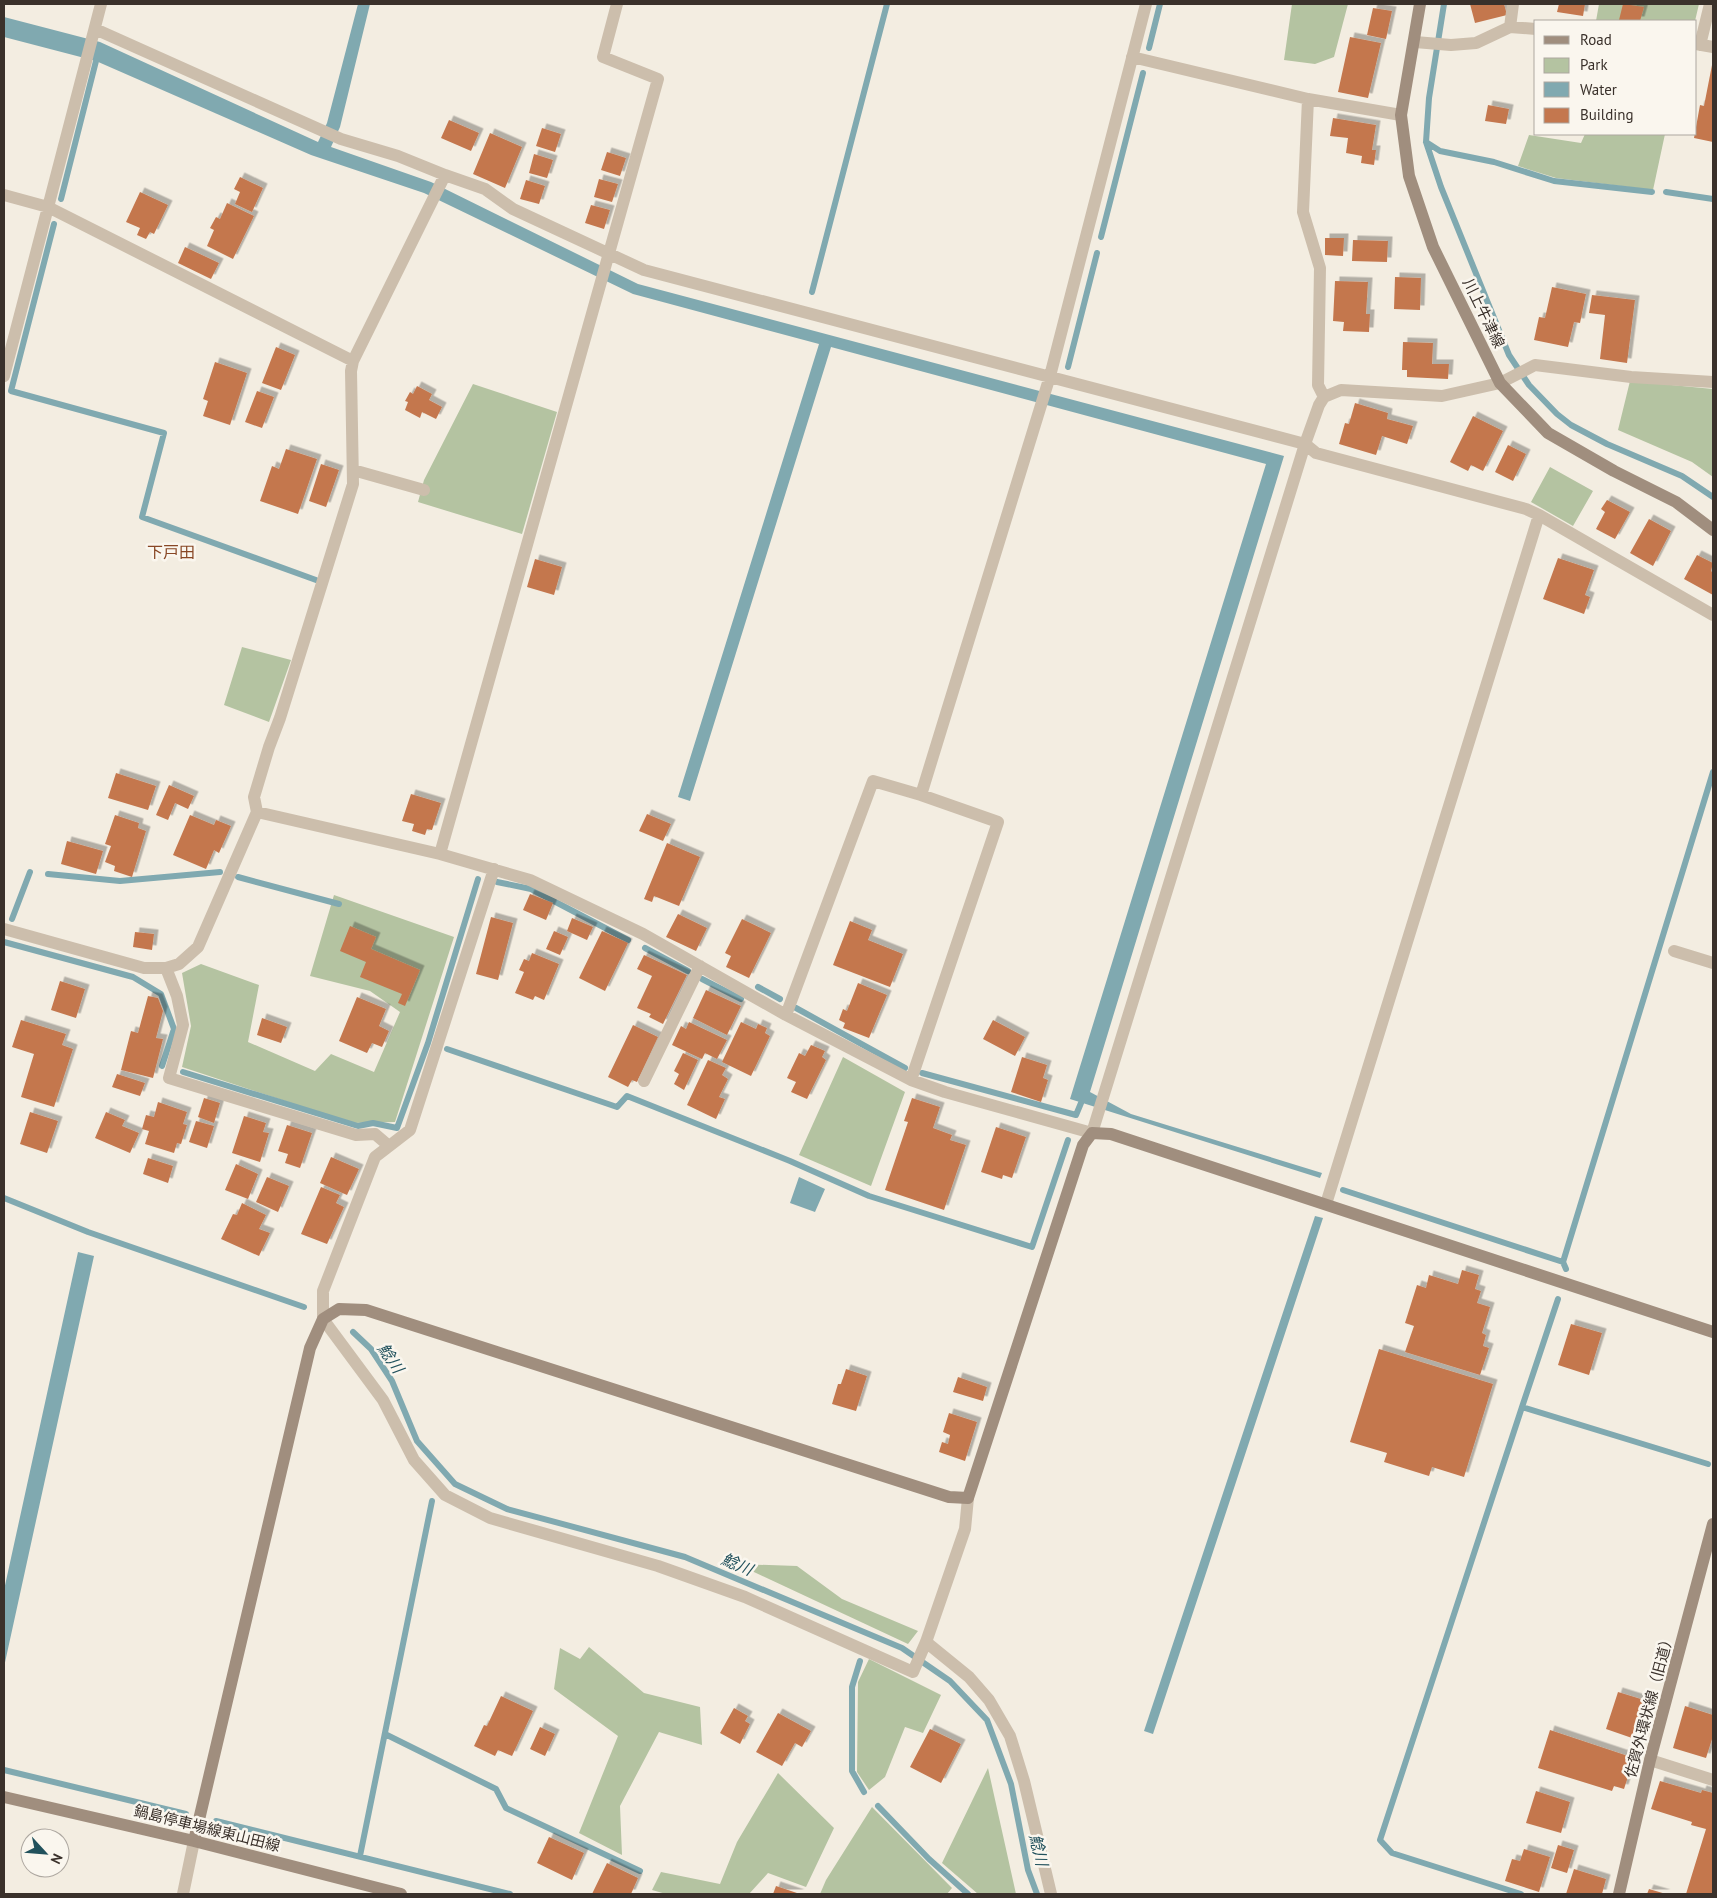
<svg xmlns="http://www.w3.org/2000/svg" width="1717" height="1898" viewBox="0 0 1717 1898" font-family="'PT Sans','Noto Sans JP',sans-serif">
  <defs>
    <filter id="shadow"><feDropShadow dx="4.5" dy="-4.5" stdDeviation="0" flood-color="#0004"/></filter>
  </defs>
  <rect width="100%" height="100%" fill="#f3ede1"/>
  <!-- green -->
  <path fill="#b4c3a1" d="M1292 4H1348L1334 57 1315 64 1284 60Z
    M1599 4H1699L1695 21H1596Z
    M1585 134H1665L1653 190 1556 178 1518 166 1529 135 1581 143Z
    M1630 381 1713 389V477L1692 462 1618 430Z
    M473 384 557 412 522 534 418 502 424 480Z
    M1550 467 1593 491 1573 526 1531 502Z
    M242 647 291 660 269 722 224 705Z
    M334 895 454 937 395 1122 352 1123 182 1067 191 1026 182 973 201 964 259 985 248 1042 315 1071 331 1054 374 1072 400 1012 370 991 310 976Z
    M843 1057 905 1092 871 1186 799 1155Z
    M737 1564 797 1566 842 1599 918 1631 908 1644Z
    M589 1647 644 1693 700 1707 702 1745 659 1732 620 1806 622 1855 579 1833 618 1736 554 1689 560 1648 580 1659Z
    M869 1659 941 1695 923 1733 905 1727 885 1777 869 1790 857 1772 858 1682Z
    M988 1768 1016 1894H978L942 1863Z
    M778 1773 834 1828 806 1887 768 1873 749 1894H666L652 1890 661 1872 720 1884 737 1842Z
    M872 1807 952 1888 947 1894H820L826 1880Z"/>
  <!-- water -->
  <path fill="#80a9b0" d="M358 4H370L340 127 331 147 431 182 638 284 1284 456 1090 1092 1131 1114 1322 1173 1320 1178 1070 1099 1266 464 831 347 690 801 678 797 819 344 633 294 424 193 311 155 96 61 4 37V17L100 42 318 142 327 123Z
    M799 1177 825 1189 815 1212 790 1203Z
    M1315 1216 1323 1218 1153 1734 1144 1731Z
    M78 1252 94 1256 4 1667V1590Z"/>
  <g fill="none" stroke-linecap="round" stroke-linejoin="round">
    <!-- stream -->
    <path stroke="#80a9b0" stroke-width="6" d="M1444 4 1429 98 1426 142 1441 187 1509 355 1529 385 1557 414 1571 425 1607 444 1682 476 1713 497
      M1149 48 1160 4
      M1426 142 1440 151 1494 162 1554 181 1652 192
      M1666 192 1713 199
      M61 199 96 61
      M54 224 11 391 164 433 142 517 316 580
      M1101 237 1143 73
      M812 292 887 4
      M1068 367 1097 253
      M48 874 120 881 220 872
      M238 877 339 904
      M497 882 531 889 628 940
      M12 919 30 872
      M4 942 133 977 161 994 174 1029 162 1066
      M645 948 688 971
      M702 979 741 999
      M758 987 780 999
      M796 1008 905 1068
      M447 1049 617 1107 627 1096 790 1161 869 1196 1032 1247 1068 1140
      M183 1072 358 1126 373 1123 397 1128 428 1043 478 879
      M922 1073 1076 1115 1081 1103
      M1343 1190 1563 1262 1566 1269
      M4 1198 88 1232 304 1307
      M1563 1262 1713 772
      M1558 1299 1522 1407 1708 1464
      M353 1332 371 1349 392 1381 417 1441 455 1484 507 1509 685 1557 902 1648 950 1681 987 1720 1011 1784 1028 1870 1037 1894
      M860 1661 852 1687V1771L864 1792
      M385 1734 496 1789 506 1808 640 1871
      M4 1770 186 1814
      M878 1806 929 1859 968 1894
      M216 1821 510 1894
      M360 1856 432 1501
      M1521 1894 1392 1853 1380 1840 1522 1407"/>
  </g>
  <!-- building -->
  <path fill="#c4774e" filter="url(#shadow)" d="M1470 4H1504L1507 15 1475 23Z
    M1559 4H1585L1583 16 1557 12Z
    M1623 4 1644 7 1640 21 1619 20Z
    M1373 8 1392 11 1386 39 1367 35Z
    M1350 37 1381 43 1368 98 1338 92Z
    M1712 65H1713V142L1694 138 1700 105 1704 106Z
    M1488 105 1509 109 1506 124 1485 121Z
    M1333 118 1376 125 1372 150H1376L1374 165 1361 163 1362 156 1346 153 1348 138 1330 136Z
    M449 120 479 133 471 151 441 138Z
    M542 128 561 134 555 152 536 146Z
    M490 133 522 147 505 188 473 174Z
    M607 152 626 158 620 176 601 170Z
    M534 154 553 160 547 178 529 173Z
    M240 177 263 188 252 212 235 204 240 192 234 189Z
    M599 179 618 184 612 202 594 197Z
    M526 180 545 186 539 204 520 199Z
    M140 192 168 205 154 234 150 232 146 239 137 235 140 228 126 222Z
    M227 203 254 216 233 259 207 246 214 230 210 228 216 217 220 219Z
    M591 205 610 210 604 229 585 223Z
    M1325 238H1344L1343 256 1325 255Z
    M1353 240 1388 241 1387 262 1352 261Z
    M185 247 219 263 211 279 178 263Z
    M1395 277 1421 278 1420 310 1394 309Z
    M1335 281 1368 282 1366 314H1370L1369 332 1343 331 1344 322 1333 321Z
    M1552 287 1586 294 1580 323 1574 322 1568 347 1534 340 1539 317 1545 318Z
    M1592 295 1635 300 1627 363 1600 359 1605 315 1589 313Z
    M1403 342 1433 343 1432 364H1449L1448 379 1407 377V370H1402Z
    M276 347 295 355 281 390 262 383Z
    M215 362 247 373 230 425 203 416 208 401 203 399Z
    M417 386 432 394 429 400 442 407 436 419 422 412 420 418 405 410 408 402 405 401 410 392 413 394Z
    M257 391 274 397 262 428 245 422Z
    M1355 403 1388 413 1387 419 1413 426 1407 444 1382 436 1376 455 1339 444 1345 423 1349 424Z
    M1473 416 1503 431 1483 471 1471 465 1468 471 1450 462Z
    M1508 445 1526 454 1513 481 1495 472Z
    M286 449 317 459 298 514 260 501 272 466 279 469Z
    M321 464 339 470 326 507 309 501Z
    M1607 500 1630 512 1615 539 1596 529 1605 512 1601 509Z
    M1649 519 1671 531 1653 566 1630 553Z
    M1697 555 1713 563 1711 571 1713 573V595L1684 579Z
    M1558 558 1594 570 1585 595 1590 597 1584 614 1543 599Z
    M535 559 562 567 554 595 527 587Z
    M116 773 156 786 148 810 108 798Z
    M169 785 194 796 188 809 175 803 168 820 156 815Z
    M411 794 441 803 432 830 427 829 425 835 412 831 414 824 402 821Z
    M647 814 671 824 663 841 639 831Z
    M115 815 139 823 138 828 146 831 132 877 114 871 115 866 105 862 111 846 105 844Z
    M190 815 214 825 216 820 231 826 219 853 214 850 206 869 173 855Z
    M67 841 103 851 96 874 61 864Z
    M667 843 700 857 679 906 654 896 652 902 644 899Z
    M530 894 553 903 546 920 523 910Z
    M678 914 707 928 696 951 666 937Z
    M491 917 513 923 498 980 476 974Z
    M572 918 593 927 587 940 567 931Z
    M742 919 771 933 749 978 726 967 731 956 725 953Z
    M850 921 872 930 868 940 903 954 890 987 833 965Z
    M350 926 376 937 371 949 420 970 405 1006 398 1003 402 994 360 977 366 962 340 951Z
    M554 931 568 937 560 955 546 949Z
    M602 931 628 943 605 991 579 978Z
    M135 932 154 934 152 950 133 947Z
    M532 953 559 964 544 1000 535 996 533 1000 515 993 524 972 519 970 524 959 529 961Z
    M644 955 687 975 663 1024 649 1017 651 1014 637 1008 652 976 637 969Z
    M60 981 85 989 76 1018 51 1010Z
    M858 983 887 995 869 1038 843 1028 845 1023 839 1020 843 1009 847 1011Z
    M706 990 741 1006 727 1035 693 1018Z
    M148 996 158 998 163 1011 156 1038 163 1039 153 1078 121 1070 131 1031 138 1033Z
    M357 997 386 1009 379 1026 389 1031 382 1047 372 1043 367 1053 339 1041Z
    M262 1018 287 1027 281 1043 257 1035Z
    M21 1020 66 1034 62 1045 73 1049 54 1107 21 1097 34 1054 12 1047Z
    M993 1020 1025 1037 1015 1056 983 1039Z
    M689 1022 727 1040 717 1059 705 1053 702 1059 672 1045 681 1026 686 1029Z
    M741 1022 756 1029 758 1024 767 1028 765 1033 770 1036 751 1076 722 1062Z
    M633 1025 658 1037 637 1082 632 1080 628 1087 608 1077Z
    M811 1045 825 1051 822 1057 826 1060 807 1099 791 1092 796 1082 787 1078 799 1053 805 1056Z
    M683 1053 698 1060 684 1090 674 1084 679 1074 674 1071Z
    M1022 1057 1047 1065 1043 1078 1048 1080 1041 1102 1011 1092Z
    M708 1060 726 1068 722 1075 728 1079 719 1097 725 1099 716 1119 687 1105Z
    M117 1074 145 1083 140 1096 112 1087Z
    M204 1098 220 1103 214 1123 198 1117Z
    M912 1098 940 1107 933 1128 952 1135 950 1140 966 1145 944 1210 885 1190 908 1122 904 1121Z
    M158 1102 187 1112 183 1124 187 1125 181 1144 177 1143 174 1153 145 1144 149 1131 142 1129 146 1115 154 1117Z
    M30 1112 58 1121 47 1153 20 1144Z
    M106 1112 125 1120 122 1126 139 1133 130 1153 95 1138Z
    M244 1116 266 1123 263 1132 269 1133 260 1162 232 1153Z
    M196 1121 214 1126 207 1148 189 1142Z
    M287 1125 312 1133 300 1168 285 1163 288 1154 278 1151Z
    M996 1127 1026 1137 1012 1178 1003 1175 1002 1179 981 1172Z
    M331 1157 359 1169 347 1195 320 1183Z
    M148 1158 173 1166 168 1183 143 1174Z
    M236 1164 258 1174 248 1199 225 1190Z
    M267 1177 289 1186 278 1212 256 1202Z
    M321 1187 340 1195 336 1203 344 1207 327 1244 301 1234Z
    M242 1203 266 1215 259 1229 270 1233 259 1256 221 1239 233 1214 237 1215Z
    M1462 1270 1479 1275 1475 1289 1481 1291 1477 1303 1490 1307 1482 1333 1486 1335 1483 1346 1489 1348 1480 1375 1405 1352 1414 1326 1405 1323 1417 1285 1426 1288 1429 1275 1458 1284Z
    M1571 1324 1602 1333 1589 1375 1558 1365Z
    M1379 1349 1493 1384 1464 1477 1432 1467 1429 1476 1384 1462 1387 1453 1350 1442Z
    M846 1369 867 1376 856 1411 832 1404 838 1384H841Z
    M958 1377 987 1387 983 1401 953 1392Z
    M949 1413 977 1422 965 1461 939 1452 942 1442 948 1444 950 1435 943 1432Z
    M1618 1692 1644 1700 1632 1738 1606 1729Z
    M501 1696 533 1711 512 1756 498 1750 495 1756 474 1746 484 1725 487 1726Z
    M1685 1706 1713 1715V1736L1706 1758 1673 1748Z
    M734 1708 748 1716 745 1721 750 1724 740 1744 720 1733Z
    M778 1713 811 1731 802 1747 795 1743 782 1766 756 1752Z
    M540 1727 555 1734 545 1756 530 1749Z
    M930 1729 961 1744 941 1783 910 1767Z
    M1550 1730 1634 1758 1624 1789 1614 1786 1612 1791 1538 1768Z
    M1660 1781 1701 1793 1702 1790 1713 1793V1894H1686L1706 1829 1691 1825 1692 1822 1651 1809Z
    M1536 1791 1570 1802 1561 1833 1526 1823Z
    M549 1837 584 1853 572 1880 537 1863Z
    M1558 1845 1574 1850 1567 1873 1551 1868Z
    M1524 1849 1550 1857 1539 1892 1505 1881 1512 1859 1520 1861Z
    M607 1863 638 1878 631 1894H592Z
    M1574 1869 1606 1879 1602 1894H1566Z
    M776 1886 800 1894H773Z
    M1649 1889 1666 1894H1647Z"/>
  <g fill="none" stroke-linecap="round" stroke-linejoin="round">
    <!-- street -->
    <path stroke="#ccbeac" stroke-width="12" d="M1510 27 1513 4
      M95 29 341 139 398 156 445 175 485 189 513 209 644 270 1305 444 1316 453 1526 509 1539 515 1713 615
      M1415 42 1451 45 1476 43 1510 27 1536 29
      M1696 44 1713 47
      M1700 45 1710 4
      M1132 57 1308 99 1401 115
      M1308 99 1303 212 1320 268 1318 385 1324 397
      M4 195 48 207 353 361
      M4 376 101 4
      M353 470 424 490
      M257 812 440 854 530 880 643 934 786 1015 911 1080 945 1092 1092 1133 1305 444 1319 405 1324 397 1341 390 1442 396 1500 383 1535 365 1631 377 1713 382
      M440 854 658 79 603 57 617 4
      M494 869 410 1130 375 1157 323 1291V1319L383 1400 414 1460 445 1495 490 1518 658 1566 745 1597 913 1672 926 1642 965 1529 968 1498
      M4 929 144 968H166L179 964 198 947 257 812 254 797 269 747 280 718 353 484 351 371 353 361 445 175
      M1674 951 1713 963
      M166 968 177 996 183 1025 169 1078 356 1135 375 1134 389 1146
      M786 1015 873 781 921 795 1050 376 1146 4
      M911 1080 998 822 921 795
      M644 1081 700 966
      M1326 1204 1539 515
      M926 1642 969 1677 989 1700 1010 1736 1024 1781 1051 1894
      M1650 1760 1713 1780
      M183 1894 194 1841"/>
    <!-- secondary -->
    <path stroke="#a08e7e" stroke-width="12" d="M1420 4 1401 115 1409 176 1433 247 1500 383 1548 433 1614 471 1676 502 1713 530
      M4 1797 194 1841 401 1894
      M194 1841 310 1348 323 1319 339 1309 366 1310 949 1497 968 1498 1083 1145 1092 1133 1111 1134 1713 1332
      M1619 1894 1650 1760 1713 1524"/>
  </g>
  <g text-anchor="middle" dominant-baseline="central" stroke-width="5" stroke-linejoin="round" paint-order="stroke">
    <!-- street labels -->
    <g font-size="15" fill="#3a312b" stroke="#faf6ee">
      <text transform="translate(1484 313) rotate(64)">川上牛津線</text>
      <text transform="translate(1649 1705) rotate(-75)">佐賀外環状線（旧道）</text>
      <text transform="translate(207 1828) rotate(14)">鍋島停車場線東山田線</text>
    </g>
    <!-- neighbourhood labels -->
    <g font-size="16" fill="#884725" stroke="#faf6ee">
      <text x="171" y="552">下戸田</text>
    </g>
    <!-- water labels -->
    <g font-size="16" font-style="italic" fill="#21515c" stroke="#faf6ee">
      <text transform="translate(391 1358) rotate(56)">鯰川</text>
      <text transform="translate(737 1564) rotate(23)">鯰川</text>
      <text transform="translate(1039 1850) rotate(77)">鯰川</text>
    </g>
  </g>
  <!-- border -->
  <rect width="1717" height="1898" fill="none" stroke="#3a312b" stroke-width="10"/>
  <!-- legend -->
  <rect x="1534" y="20" width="162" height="115" fill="#faf6ee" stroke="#ada7a0"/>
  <rect x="1544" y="36" width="25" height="8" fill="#a08e7e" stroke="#ada7a0"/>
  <text x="1580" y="45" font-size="15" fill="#3a312b">Road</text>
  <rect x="1544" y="58" width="25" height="15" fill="#b4c3a1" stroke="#ada7a0"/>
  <text x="1580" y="70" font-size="15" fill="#3a312b">Park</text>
  <rect x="1544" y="82" width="25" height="15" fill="#80a9b0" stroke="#ada7a0"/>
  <text x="1580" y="95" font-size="15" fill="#3a312b">Water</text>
  <rect x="1544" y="108" width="25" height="15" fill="#c4774e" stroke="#ada7a0"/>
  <text x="1580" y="120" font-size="15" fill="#3a312b">Building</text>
  <!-- north arrow -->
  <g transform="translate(45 1853) rotate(116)"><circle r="24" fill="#faf6ee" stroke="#ada7a0"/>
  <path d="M0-4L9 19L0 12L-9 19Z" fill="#21515c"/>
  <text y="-8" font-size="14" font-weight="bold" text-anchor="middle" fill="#3a312b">N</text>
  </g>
</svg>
